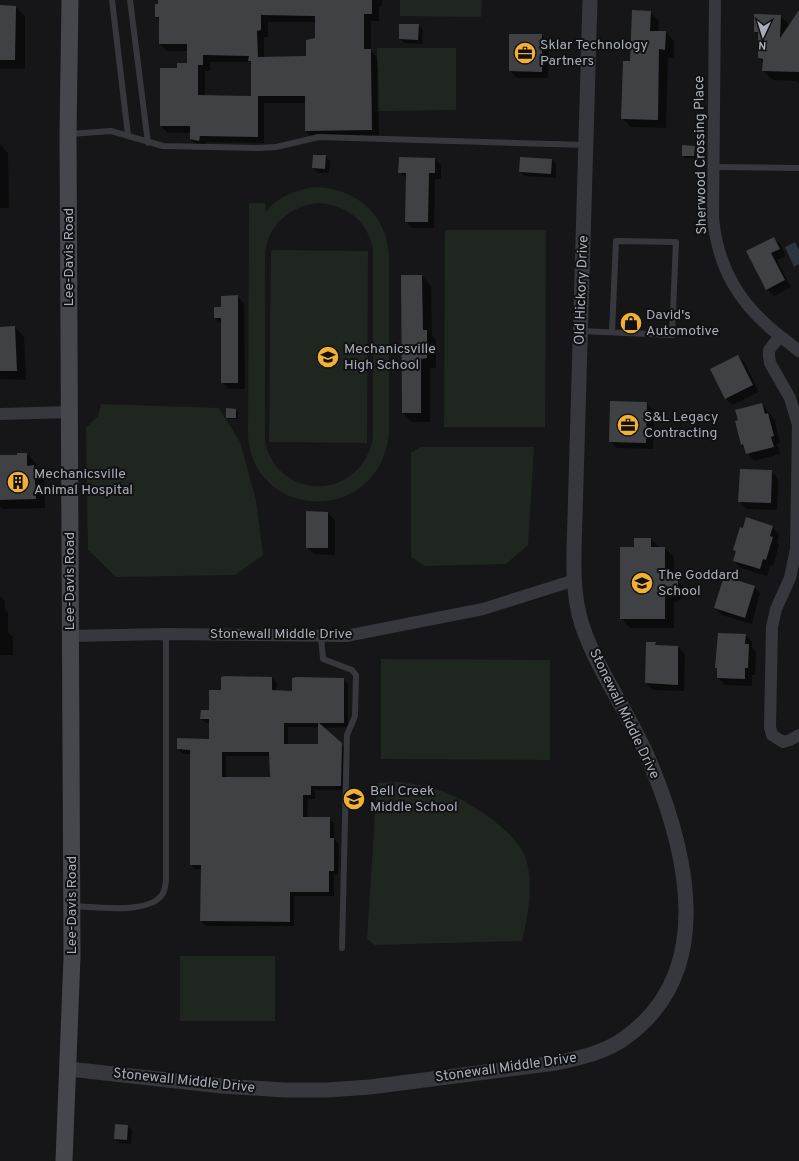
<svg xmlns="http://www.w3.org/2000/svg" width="799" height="1161" viewBox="0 0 799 1161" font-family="Overpass,sans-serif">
  <rect width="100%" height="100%" fill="#161618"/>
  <!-- green -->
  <path fill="#1e261f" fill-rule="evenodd" d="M400 0H482L481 17 400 16Z
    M377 48H456V110L377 111Z
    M315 187C356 188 388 215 389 257V433C380 526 253 522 248 435L249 203H265L266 212C278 196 296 190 315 187ZM317 203C346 205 366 219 373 248V438C361 500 281 503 265 443V253C269 224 289 207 317 203Z
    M445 230H546L545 427H444Z
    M271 250 368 251 367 443 269 442Z
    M101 404 219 408 240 442 256 500 263 555 235 575 116 577 88 550 86 428 98 416Z
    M421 447H534L528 545 506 564 425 566 411 557V453Z
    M381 659 550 660V760L381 759Z
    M400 782C414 784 428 786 442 791 469 801 520 833 527 862 533 888 528 916 522 941L375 945 367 939 377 783Z
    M180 956H275V1021H180Z"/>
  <!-- water -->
  <path fill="#2c353c" d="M795 242 799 250V264L794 267 785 247Z"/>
  <!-- shadow -->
  <path fill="#0007" fill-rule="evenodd" d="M159 0H382V6H379V21H371V51L377 57 378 69 379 137 313 138 306 131V103H264V143L206 142V147L198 146 191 139V133H168L161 126 178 69 188 64V51H167L160 44V20L156 17ZM268 22H316V39L307 57 264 58V37H268ZM210 62H251L252 64V97L205 96V71H210Z
    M0 6 15 7 25 16V69H0Z
    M650 12 659 21 658 32H666L674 41V58H668L666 128 631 127 622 118 631 62Z
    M780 16 790 25 799 16V83L796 81 773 80 763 71V63L759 58V36L755 31Z
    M418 25 423 30 422 44 405 43 400 39Z
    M542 35 549 42 548 78H517L510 71Z
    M0 144 8 153 9 208H0Z
    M694 147 696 149V158H685L683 156Z
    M325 156 330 161 329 173H318L313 168Z
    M435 159 441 165V179H435L434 228H412L406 221 407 178 399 172Z
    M552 160 556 164V178L525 176 520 172Z
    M774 238 781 245 786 256 777 260 791 287 774 296 767 289 747 252Z
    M422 276 431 286 432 336 436 340V368H430V422H412L403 413Z
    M237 296 244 303 245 389H229L222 382V325L215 318 222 308Z
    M15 327 24 337 26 380 0 379V328Z
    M738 356 745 363 759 392 732 405 725 398Z
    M611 402 647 403 654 411 653 449 617 448 610 441Z
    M762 404 775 421 780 443 777 444 780 454 754 461 742 444Z
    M236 410 238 412V419H229L227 417Z
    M27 454 36 463V468L44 476 45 508 3 509 0 506V456Z
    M771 471 778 478 777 510 747 509 740 502Z
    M307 512 328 513 335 520V555L314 554 307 547Z
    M772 527 779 534 777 542 779 545 773 566 770 565 767 576 741 568 734 561 737 552 734 549Z
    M651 539 660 548H665L674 557V580L678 581 687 591V596L674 603V628H630L621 618 635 548Z
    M753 586 760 593 752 624 722 615 715 608Z
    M0 596 5 601V610L8 613V632L13 637V655H0Z
    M745 634 752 642V648L756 652 755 675H752V686L725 685 718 678V670L716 667Z
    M655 643 658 646 678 647 685 654 684 691 653 690 646 683Z
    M222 678H272L277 683 276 692H293L343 679 348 684V727L322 728 346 749 345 790H315V799H308L307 818H329L334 823V839L339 844 338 875H334V896H294V926H206L201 921 202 869H195L191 864V754H183L178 749 210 740V723H206L201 719 210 711 222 691ZM288 727H319V745H288ZM226 756H270L271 778H226Z
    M127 1126 132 1130 131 1144 120 1143 115 1139Z"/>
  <!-- building -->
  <path fill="#404145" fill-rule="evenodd" d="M158 0H372V14H364V49H371V61L372 130 305 131V96H258V137L200 136 199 141 190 139V126H160V68H177V63H187V44H159V17H155V4H158ZM261 15 315 16V38L306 40V56L258 57 257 31 261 30ZM203 55 249 56 248 61H251V96L198 95V65H203Z
    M0 5 16 6 15 60H0Z
    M632 10 651 11 650 31H666L665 50 659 49 658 120 621 119 623 61H630Z
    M799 10V72L762 71 763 59 758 58V32H754V14L781 15 780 38Z
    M399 24H419L418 40 399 39Z
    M509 34H542V72L509 71Z
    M682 145 695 146 694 156H682Z
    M313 155H326L325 169 312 168Z
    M399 157 435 158V173H429L428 222H405L406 173H398Z
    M520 157 552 159 551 174 519 172Z
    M774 237 780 249 771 253 785 280 766 290 746 251Z
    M401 275H422L423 330H427V358L421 359V413H402Z
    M238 295V383H221V318H214V307H221V296Z
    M15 326 17 371H0V327Z
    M738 355 753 385 725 399 710 369Z
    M610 401 647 402 646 443 609 442Z
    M762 403 765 414 768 413 774 436 771 437 774 447 746 454 743 444 741 445 735 421 738 420 735 410Z
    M226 408 236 409V418H226Z
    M17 453H27V466L34 465 36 499 0 500V455H17Z
    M740 469 772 470 771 503 738 502Z
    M306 511 328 512V548H306Z
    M746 517 773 526 770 536 773 537 766 560 763 559 760 569 733 561 736 551 733 550 740 527 743 528Z
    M634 538H651V547H665V577L678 580V586L665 594V619H620V547H634Z
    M724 576 755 586 745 618 714 608Z
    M718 633 746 634 745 644H749L748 668H745V679L717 678V668H715Z
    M646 642H656L655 645 678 646V685L645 683Z
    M225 676 272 677V690L292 691V678L296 677 344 678V723H319L342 743 341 786H311V795H303V817H330V838H334V871H329V892H290V922L200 921 201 865H190V750L177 749V738L209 739V719H200L201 710H209V690H221V677ZM284 723H318V744H284ZM222 752H269L270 777H222Z
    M115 1124 128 1125 127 1140 114 1139Z"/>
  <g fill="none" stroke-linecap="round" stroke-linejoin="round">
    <!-- service -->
    <path stroke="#37383d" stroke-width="6" d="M112 0 128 135
      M130 0 148 143
      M70 134 111 131 163 146 258 148 276 147 319 137 585 145
      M714 167 799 168
      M580 331 672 335 676 242 616 241 612 332
      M321 636 323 659 352 670 356 675 355 716 347 735 342 948
      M73 906C95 907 152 915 163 893 165 890 165 885 166 881V634"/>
    <!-- minor -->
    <path stroke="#37383d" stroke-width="12" d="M715 0 713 218C718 269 740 305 780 336
      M799 351 780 336 769 350V356L770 363 790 398 798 425 796 549 790 578 776 609 772 627 770 727 772 735 783 742 790 740 799 735
      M0 414 70 412
      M70 636 166 634 346 636 483 609 575 580"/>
    <!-- tertiary -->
    <path stroke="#37383d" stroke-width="15" d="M69 1069 222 1086 285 1090H327L370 1087 556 1063C578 1058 603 1053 622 1040 719 974 687 850 649 760 630 715 597 670 582 625 571 591 574 553 575 517L590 0"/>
    <!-- secondary -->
    <path stroke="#45474d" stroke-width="17" d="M64 1161 72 957 68 134 70 0"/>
  </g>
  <!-- icons -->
  <defs>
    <g id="office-disc" transform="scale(1.15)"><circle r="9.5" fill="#f2b134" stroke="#111113"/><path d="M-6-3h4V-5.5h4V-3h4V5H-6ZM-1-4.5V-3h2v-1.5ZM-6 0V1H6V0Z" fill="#111"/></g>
    <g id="shop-disc" transform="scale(1.15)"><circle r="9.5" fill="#f2b134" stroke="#111113"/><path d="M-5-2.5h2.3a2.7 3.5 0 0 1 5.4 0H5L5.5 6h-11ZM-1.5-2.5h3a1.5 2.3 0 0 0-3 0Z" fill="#111"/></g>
    <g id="school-disc" transform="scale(1.15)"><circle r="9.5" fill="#f2b134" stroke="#111113"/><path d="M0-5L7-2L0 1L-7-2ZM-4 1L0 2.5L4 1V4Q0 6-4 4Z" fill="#111"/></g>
    <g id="building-disc" transform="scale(1.15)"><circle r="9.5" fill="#f2b134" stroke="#111113"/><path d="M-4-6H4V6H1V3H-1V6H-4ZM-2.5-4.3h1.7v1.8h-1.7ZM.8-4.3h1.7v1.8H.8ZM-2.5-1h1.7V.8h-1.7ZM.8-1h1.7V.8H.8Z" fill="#111"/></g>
  </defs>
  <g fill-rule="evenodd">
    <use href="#office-disc" x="525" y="53"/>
    <use href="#shop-disc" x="631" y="323"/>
    <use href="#school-disc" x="328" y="357"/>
    <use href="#office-disc" x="628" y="425"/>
    <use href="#building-disc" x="18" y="482"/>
    <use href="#school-disc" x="642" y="583"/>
    <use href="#school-disc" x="354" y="799"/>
  </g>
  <g text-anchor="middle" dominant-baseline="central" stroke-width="4" stroke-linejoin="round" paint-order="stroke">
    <!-- poi labels -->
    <g font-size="14" fill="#a8adb8" stroke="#111113" text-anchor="start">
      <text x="540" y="45">Sklar Technology<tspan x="540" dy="16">Partners</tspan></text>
      <text x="646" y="315">David's<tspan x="646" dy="16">Automotive</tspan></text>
      <text x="344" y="349">Mechanicsville<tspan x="344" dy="16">High School</tspan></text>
      <text x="644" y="417">S&amp;L Legacy<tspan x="644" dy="16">Contracting</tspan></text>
      <text x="34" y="474">Mechanicsville<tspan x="34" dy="16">Animal Hospital</tspan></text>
      <text x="658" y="575">The Goddard<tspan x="658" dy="16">School</tspan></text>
      <text x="370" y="791">Bell Creek<tspan x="370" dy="16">Middle School</tspan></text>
    </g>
    <!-- street labels -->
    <g font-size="14" fill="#a8adb8" stroke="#111113">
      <text transform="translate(701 155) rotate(-91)">Sherwood Crossing Place</text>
      <text transform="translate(69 257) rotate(-90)">Lee-Davis Road</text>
      <text transform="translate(582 290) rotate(-88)">Old Hickory Drive</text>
      <text transform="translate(70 581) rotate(-90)">Lee-Davis Road</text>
      <text x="281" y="634">Stonewall Middle Drive</text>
      <text transform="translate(624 714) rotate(64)">Stonewall Middle Drive</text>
      <text transform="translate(72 905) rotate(-90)">Lee-Davis Road</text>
      <text transform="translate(506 1068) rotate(-8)">Stonewall Middle Drive</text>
      <text transform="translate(184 1081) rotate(6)">Stonewall Middle Drive</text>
    </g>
  </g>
  <!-- north arrow -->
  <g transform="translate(763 36) rotate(184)" stroke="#111113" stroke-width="3" paint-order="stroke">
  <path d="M0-3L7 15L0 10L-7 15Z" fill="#a8adb8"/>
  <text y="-6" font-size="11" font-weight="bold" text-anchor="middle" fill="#a8adb8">N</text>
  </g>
</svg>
